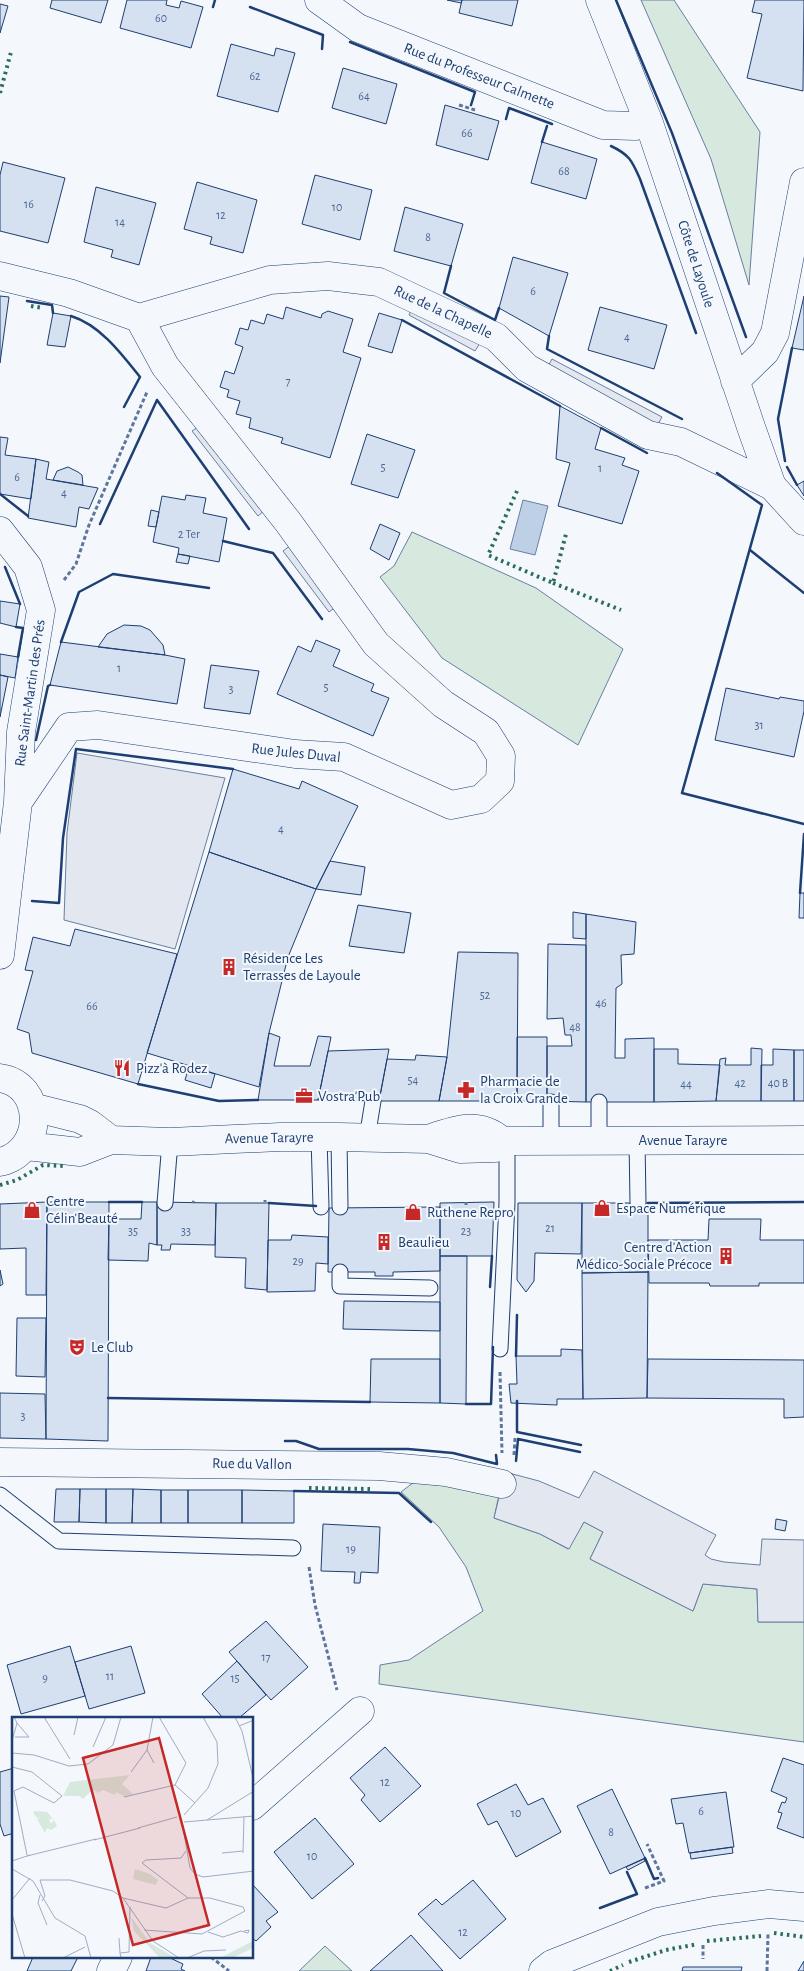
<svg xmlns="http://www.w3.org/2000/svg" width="804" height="1971" viewBox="0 0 804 1971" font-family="'Alegreya Sans',sans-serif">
  <rect width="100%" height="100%" fill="#f4f7fb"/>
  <!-- green -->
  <path fill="#d7e8df" stroke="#687fa3" d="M641 0H674L760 132 749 285 711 159Z
    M412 532 536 588 623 649 578 745 442 658 380 577 394 566Z
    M414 1482 451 1486 499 1495 494 1518 540 1534 568 1549 584 1522 603 1532 590 1559 693 1611 703 1584 757 1589 758 1622H804V1742L379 1684 380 1665 409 1660 483 1611 466 1567 439 1527 401 1492Z
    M325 1946 352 1971H299Z"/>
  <!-- parking -->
  <path fill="#e3e8f0" stroke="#687fa3" d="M413 306 480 343 475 351 409 315Z
    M552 359 662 417 656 428 546 370Z
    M201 425 266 509 258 516 192 431Z
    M291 545 337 606 329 612 283 551Z
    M77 753 225 778 175 949 64 920 67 833Z
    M594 1471 716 1535 705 1555 711 1559 724 1562 760 1565 762 1539 804 1540V1622H758L757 1589 703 1584 693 1611 590 1559 603 1532 584 1522 569 1549 540 1534 494 1518 505 1472 539 1481 579 1498Z"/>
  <!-- water -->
  <path fill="#bed0e5" stroke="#687fa3" d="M523 500 548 506 535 555 510 549Z"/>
  <!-- building -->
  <path fill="#d5e0f0" stroke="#1d3f73" d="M52 0H108L101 23 50 8Z
    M127 0H167L166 5 179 8 181 1 203 7 191 48 120 28Z
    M447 0H462L461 3Z
    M462 0H518L512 26 459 13Z
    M755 0H804L803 91 747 78 762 14 752 12Z
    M0 4 8 6 0 33Z
    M231 44 274 56 276 48 295 53 278 112 217 96Z
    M343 68 397 84 386 124 332 108Z
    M445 105 499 121 488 160 436 145Z
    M542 142 597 159 586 199 531 183Z
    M3 162 65 178 48 243 0 231V175Z
    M315 175 372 190 360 240 302 224Z
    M197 182 257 200 243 253 210 244 212 237 184 229Z
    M96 187 156 203 139 265 111 257 113 250 84 242Z
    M405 207 463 224 451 266 394 251Z
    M513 257 568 273 549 336 499 308Z
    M0 296 9 297 0 363Z
    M804 296V350L792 348Z
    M286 307 321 318 322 314 328 311 353 319 343 352 361 358 330 458 281 443 283 438 249 428 251 418 236 414 240 401 227 397 229 390 220 387 225 371 234 374 243 347 235 344 240 328 248 330 251 320 264 324 267 314 283 319Z
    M600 307 667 325 654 369 588 350Z
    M53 313 71 316 65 347 47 345Z
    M379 313 402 320 392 353 368 346Z
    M560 406 601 428 595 449 625 458 622 465 639 471 622 524 558 506 570 463 556 459Z
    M367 434 415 450 398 498 351 484Z
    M0 437 8 438 5 455 36 459 31 499 0 494Z
    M36 459 49 462 46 479 98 488 89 509 79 507 76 527 28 518Z
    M68 467 78 472 82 475 83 485 53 480 57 471Z
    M804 481V496L797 485Z
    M186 495 206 498 203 513 227 518 219 562 178 554 179 548 153 542 162 496 185 500Z
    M151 510 159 512 156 527 148 526Z
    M380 524 400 533 389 560 370 549Z
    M178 554 190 556 188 564 176 562Z
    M0 601 20 604 16 627 0 623Z
    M124 625 141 626 150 630 163 645 165 655 98 647 107 634Z
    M316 640 340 650 333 666 374 684 371 691 389 698 373 736 277 694 298 646 311 652Z
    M61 642 165 655 185 659 177 704 50 685Z
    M0 654 18 657 15 678 0 675Z
    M211 665 259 671 250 714 204 708Z
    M0 675 8 677 0 717Z
    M726 688 779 699 780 697 804 701V711L794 757 715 740Z
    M233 769 299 789 302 781 358 806 316 889 209 852Z
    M209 852 316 889 288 957 269 1033 259 1087 147 1053Z
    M330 861 365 867 361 895 316 889Z
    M800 893H804V918H799Z
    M358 905 411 913 404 953 349 946Z
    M573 912 586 914V939L573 938Z
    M586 914 636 922 634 954 621 955 622 984 616 988 615 1058H625V1039L654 1038V1102H586Z
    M75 929 177 954 138 1084 32 1053 29 1033 17 1029 33 971 25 970 33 937 70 946Z
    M548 944 586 945V1102L547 1101V1046H572L571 1035H565L563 1018 547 1019Z
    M458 952 518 953 517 1101H439L447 1057Z
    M269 1033 280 1037 274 1066H310L318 1036 331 1037 318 1100H258Z
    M517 1037H547V1101H517Z
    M751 1048 762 1049 761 1101H716L720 1059 726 1058 725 1065H751Z
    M389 1049 379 1101 318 1100 328 1051Z
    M654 1049H678V1064L720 1065 716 1101 654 1102Z
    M773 1049 794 1050V1101H761V1065H773Z
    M794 1050H804V1101H794Z
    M416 1055 447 1057 439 1101H379L387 1059 415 1060Z
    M189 1066 215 1074 211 1088 185 1080Z
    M47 1202H109L108 1441 46 1439Z
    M47 1202 46 1295H26V1248L0 1249V1204Z
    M142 1202H157V1245L149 1243 148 1261 108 1260 109 1219H141Z
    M157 1202 216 1203 215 1245 171 1244 170 1250H161L162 1245H157Z
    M494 1202 492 1256H440V1203Z
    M216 1203H269L267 1290 245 1288 246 1258 215 1257Z
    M518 1203H582L581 1254 535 1253 534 1281 526 1292 517 1280Z
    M582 1203H648V1272L582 1273Z
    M440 1207V1271L393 1272V1276H375V1272H328L329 1208Z
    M709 1219H761L760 1240H804V1283H759V1286H710L709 1283H649L648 1240H708Z
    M292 1235 328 1237V1264L316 1263 315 1291 267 1292 268 1240H291Z
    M440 1256H467L466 1404 440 1403Z
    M0 1270 3 1284 0 1286Z
    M648 1272 647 1398 583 1399 582 1273Z
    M344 1301 440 1302V1331L343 1329Z
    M17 1318H46L45 1377 16 1376Z
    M561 1349 582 1350 583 1399H557V1405L511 1403 509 1384H517L516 1356H561Z
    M371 1359H440V1403L370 1402Z
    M648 1359 804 1360V1417L784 1418V1399L647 1398Z
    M0 1393 45 1394 46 1439 0 1438Z
    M56 1489H80L79 1522H54Z
    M80 1489H106V1523L79 1522Z
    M106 1489H133L132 1523H106Z
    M133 1489 161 1490V1523H132Z
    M161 1490H188V1523H161Z
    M188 1490H242V1523H188Z
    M242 1490 294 1491V1523H242Z
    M776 1519 787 1521 785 1531 775 1529Z
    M323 1524 380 1527 378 1573 361 1572 360 1583H354L355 1572 321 1571Z
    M266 1621 308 1667 271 1700 229 1652Z
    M70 1646 85 1696 21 1714 7 1665Z
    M131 1646 145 1693 89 1709 75 1662Z
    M237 1661 266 1695 239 1718H223L202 1694Z
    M385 1747 421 1786 380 1822 361 1800 365 1795 350 1778Z
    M783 1758 804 1765V1838L777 1828 782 1813 778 1812 782 1802 785 1803 787 1798 771 1791Z
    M14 1768V1833L4 1836 0 1824V1772Z
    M516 1784 528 1805 543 1798 561 1832 516 1857 497 1821 488 1825 477 1804Z
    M612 1789 645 1858 610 1874 577 1806Z
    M726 1792 734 1847 689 1853 683 1823 676 1824 671 1799Z
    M315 1818 354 1864 312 1899 274 1852Z
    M732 1847 733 1853 691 1859 690 1853Z
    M644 1859 645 1861 628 1870 626 1867Z
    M473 1880 506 1919 460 1959 418 1914 436 1899 442 1905Z
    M252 1884 278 1912 266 1921 271 1927 256 1941 252 1938Z
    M411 1935 443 1971H370Z
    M33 1957H78L71 1971H27Z
    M151 1957H168L183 1964 181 1969 185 1971H146Z
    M804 1961V1971H798Z
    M683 1967H742L741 1971H682Z"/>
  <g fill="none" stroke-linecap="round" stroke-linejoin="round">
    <!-- service casing -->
    <g stroke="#1d3f73" stroke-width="17">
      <path id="service" d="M551 1102V1140
        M319 1137 321 1207
        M339 1137 340 1207
        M367 1138 373 1101
        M599 1139V1102
        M637 1139 638 1203
        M165 1203 170 1142
        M340 1272V1286L430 1288
        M500 1349 507 1203V1140
        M0 1495 59 1541 293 1548"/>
    </g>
    <!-- minor casing -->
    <g stroke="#1d3f73" stroke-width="29">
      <path id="minor" d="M319 0 358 28 603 125 635 126 649 123
        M600 0 649 123 751 427 772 486 804 521
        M0 276 69 293 139 318 270 280 328 276 379 282 496 337 527 368 648 435 681 442 772 486
        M735 381 765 352 775 333 804 182
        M0 531 28 567 41 610 21 732 18 802 0 955
        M18 802 69 727 98 725 295 754 344 757 451 805 481 799 500 781 501 756 486 732 443 704 376 644 288 522 165 366 139 318
        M0 1462 379 1466 446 1472 502 1484
        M252 1806 360 1711
        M111 1971 118 1957"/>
    </g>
    <!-- tertiary casing -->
    <g stroke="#1d3f73" stroke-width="29">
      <path id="tertiary" d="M543 1971 552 1964 658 1922 714 1911 769 1904 804 1907"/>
    </g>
    <!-- secondary casing -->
    <g stroke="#1d3f73" stroke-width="29">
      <path id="secondary" d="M0 1078C44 1084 46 1151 0 1162
        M32 1107 80 1119 90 1124 111 1140
        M428 1139C454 1130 478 1120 502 1141L804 1140
        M26 1146 80 1152 111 1140 170 1142 280 1137H339L428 1139 460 1149 495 1148 502 1141"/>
    </g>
    <!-- path -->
    <path stroke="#5e769c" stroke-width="3" stroke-dasharray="4 2.5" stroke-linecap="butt" d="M459 105 475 110
      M64 580 76 564 89 525 147 392
      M265 1202V1200
      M193 1203 194 1201
      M466 1205V1202
      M500 1372 502 1453
      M514 1455 515 1438
      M309 1567 315 1605 337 1690
      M645 1888 664 1881 647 1844
      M703 1945V1959
      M211 1957 229 1971
      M767 1971 768 1934"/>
    <!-- service -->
    <use href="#service" stroke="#f4f7fb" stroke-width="15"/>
    <!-- minor -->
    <use href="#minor" stroke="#f4f7fb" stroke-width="28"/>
    <!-- tertiary -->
    <use href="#tertiary" stroke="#f4f7fb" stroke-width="28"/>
    <!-- secondary -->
    <use href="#secondary" stroke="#f4f7fb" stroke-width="28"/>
    <!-- hedge -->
    <path stroke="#2c6c60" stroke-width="4" stroke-dasharray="2.5 4" stroke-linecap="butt" d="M0 93 11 52
      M31 306 43 308
      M517 491 488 555 553 583 566 534
      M553 583 621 610
      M0 1185 17 1180 43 1165 64 1166
      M309 1488 370 1489
      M774 1933 804 1937
      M707 1941 761 1936
      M629 1962 666 1950 698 1944
      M610 1971 623 1965"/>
    <!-- wall -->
    <path stroke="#1d3f73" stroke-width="2.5" d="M616 0 672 133 746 337
      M213 7 215 0
      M250 7 323 35 322 49
      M350 42 475 92 471 105
      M506 119 509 108 552 124
      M542 142 547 126
      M611 146C630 155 632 161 640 179L696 333
      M451 266 444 293 495 320 499 308
      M27 301 52 305 53 313
      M71 316C100 325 121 353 140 377L124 407
      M402 320 560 406
      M549 336 547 349 682 419
      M601 428 647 453
      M785 461 778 419 792 348
      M787 467 797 485
      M717 473 762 505 682 793 804 824
      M0 494 28 516
      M100 524 157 400 249 529
      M223 541 273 553 322 619
      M750 550 804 593
      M5 567 20 604
      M16 627 23 628 18 657
      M61 642 79 592 113 574 209 588
      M36 740 48 686 50 685
      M800 893 804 834
      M32 901 59 903 63 838 76 749 233 769
      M138 1084 219 1101 258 1100
      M109 1202H142
      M269 1203 316 1206
      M648 1203 804 1202
      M490 1287 492 1256
      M516 1356 517 1315
      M108 1398 370 1402
      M517 1401V1432L581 1445
      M466 1404H491L493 1347
      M285 1441H296L319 1449H408L453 1453 497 1464 496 1455
      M516 1461 518 1439 580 1452
      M294 1491 399 1493 431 1522
      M645 1858 654 1879 658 1878
      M600 1908 637 1894 627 1872"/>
  </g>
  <!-- icons -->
  <defs>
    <g id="building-bare" transform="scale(1.35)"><path d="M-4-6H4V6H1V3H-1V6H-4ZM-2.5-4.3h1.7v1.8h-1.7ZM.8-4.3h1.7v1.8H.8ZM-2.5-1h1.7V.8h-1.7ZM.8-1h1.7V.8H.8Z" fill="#c62828" stroke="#f4f7fb" stroke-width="2.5" paint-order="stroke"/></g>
    <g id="restaurant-bare" transform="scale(1.35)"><path d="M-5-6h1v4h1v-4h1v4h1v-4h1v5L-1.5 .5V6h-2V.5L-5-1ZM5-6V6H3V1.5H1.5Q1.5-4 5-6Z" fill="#c62828" stroke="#f4f7fb" stroke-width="2.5" paint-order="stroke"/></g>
    <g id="pharmacy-bare" transform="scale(1.35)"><path d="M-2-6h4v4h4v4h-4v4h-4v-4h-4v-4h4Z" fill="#c62828" stroke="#f4f7fb" stroke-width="2.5" paint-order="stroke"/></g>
    <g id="office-bare" transform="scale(1.35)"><path d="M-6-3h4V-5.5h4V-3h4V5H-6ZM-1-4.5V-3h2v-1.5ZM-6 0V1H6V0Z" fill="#c62828" stroke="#f4f7fb" stroke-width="2.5" paint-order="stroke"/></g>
    <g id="shop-bare" transform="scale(1.35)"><path d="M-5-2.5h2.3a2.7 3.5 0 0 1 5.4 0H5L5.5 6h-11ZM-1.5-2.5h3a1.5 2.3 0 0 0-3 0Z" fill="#c62828" stroke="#f4f7fb" stroke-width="2.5" paint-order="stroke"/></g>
    <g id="theatre-bare" transform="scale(1.35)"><path d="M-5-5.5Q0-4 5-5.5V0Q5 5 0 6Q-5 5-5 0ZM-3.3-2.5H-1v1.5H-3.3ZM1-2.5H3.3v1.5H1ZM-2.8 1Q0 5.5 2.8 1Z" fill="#c62828" stroke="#f4f7fb" stroke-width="2.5" paint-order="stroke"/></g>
  </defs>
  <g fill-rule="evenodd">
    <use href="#building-bare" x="229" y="967"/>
    <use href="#restaurant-bare" x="122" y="1068"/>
    <use href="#pharmacy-bare" x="466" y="1090"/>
    <use href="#office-bare" x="304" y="1096"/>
    <use href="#shop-bare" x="602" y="1208"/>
    <use href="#shop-bare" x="32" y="1210"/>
    <use href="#shop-bare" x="413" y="1212"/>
    <use href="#building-bare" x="384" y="1242"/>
    <use href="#building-bare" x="726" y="1256"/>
    <use href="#theatre-bare" x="77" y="1347"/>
  </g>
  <g text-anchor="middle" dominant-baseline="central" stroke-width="4" stroke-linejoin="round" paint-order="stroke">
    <!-- number labels -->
    <g font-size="12" fill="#4b6792">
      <text x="161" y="18">60</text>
      <text x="255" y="76">62</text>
      <text x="364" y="96">64</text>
      <text x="467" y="133">66</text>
      <text x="564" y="171">68</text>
      <text x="29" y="204">16</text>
      <text x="337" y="207">10</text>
      <text x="221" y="215">12</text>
      <text x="120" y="222">14</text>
      <text x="428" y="237">8</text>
      <text x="533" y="291">6</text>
      <text x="627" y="337">4</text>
      <text x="288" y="381">7</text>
      <text x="383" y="467">5</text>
      <text x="600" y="468">1</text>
      <text x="17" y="477">6</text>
      <text x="64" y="493">4</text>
      <text x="189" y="534">2 Ter</text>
      <text x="119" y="668">1</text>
      <text x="326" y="687">5</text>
      <text x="231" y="689">3</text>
      <text x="759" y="725">31</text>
      <text x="281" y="829">4</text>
      <text x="485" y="995">52</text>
      <text x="601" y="1003">46</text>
      <text x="92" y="1006">66</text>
      <text x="575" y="1027">48</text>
      <text x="413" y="1080">54</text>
      <text x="740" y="1083">42</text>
      <text x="778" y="1083">40 B</text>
      <text x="686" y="1084">44</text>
      <text x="550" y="1228">21</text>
      <text x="133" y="1231">35</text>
      <text x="186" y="1231">33</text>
      <text x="466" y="1231">23</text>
      <text x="298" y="1261">29</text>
      <text x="23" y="1416">3</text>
      <text x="351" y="1549">19</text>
      <text x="266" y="1657">17</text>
      <text x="110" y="1676">11</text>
      <text x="45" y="1678">9</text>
      <text x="235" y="1678">15</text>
      <text x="385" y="1782">12</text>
      <text x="701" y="1811">6</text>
      <text x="516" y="1813">10</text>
      <text x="611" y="1832">8</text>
      <text x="312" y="1856">10</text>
      <text x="463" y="1932">12</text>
    </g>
    <!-- street labels -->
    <g font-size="15" fill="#1d3f73" stroke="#f4f7fb">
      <text transform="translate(479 76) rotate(21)">Rue du Professeur Calmette</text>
      <text transform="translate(696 264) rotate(72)">Côte de Layoule</text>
      <text transform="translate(443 312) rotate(25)">Rue de la Chapelle</text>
      <text transform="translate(30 693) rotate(-82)">Rue Saint-Martin des Prés</text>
      <text transform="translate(296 753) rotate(6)">Rue Jules Duval</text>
      <text transform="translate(269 1138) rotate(-1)">Avenue Tarayre</text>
      <text x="683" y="1140">Avenue Tarayre</text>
      <text transform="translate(252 1464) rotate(1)">Rue du Vallon</text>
    </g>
    <!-- poi labels -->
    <g font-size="15" fill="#1d3f73" stroke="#f4f7fb" text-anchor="start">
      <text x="243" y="958">Résidence Les<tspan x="243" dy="17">Terrasses de Layoule</tspan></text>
      <text x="136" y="1068">Pizz'à Rodez</text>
      <text x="480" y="1081">Pharmacie de<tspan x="480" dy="17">la Croix Grande</tspan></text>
      <text x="318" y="1096">Vostra'Pub</text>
      <text x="46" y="1201">Centre<tspan x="46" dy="17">Célin'Beauté</tspan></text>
      <text x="616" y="1208">Espace Numérique</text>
      <text x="427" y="1212">Ruthene Repro</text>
      <text x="398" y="1242">Beaulieu</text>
      <text x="712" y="1247" text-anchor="end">Centre d'Action<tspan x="712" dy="17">Médico-Sociale Précoce</tspan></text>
      <text x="91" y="1347">Le Club</text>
    </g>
  </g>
  <!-- overview -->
  <g transform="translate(12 1717)">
    <rect width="241" height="241" fill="#f4f7fb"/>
    <path d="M118 58 110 67 121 77 112 79 104 75 103 78 91 73 85 76 84 73 78 75 71 82 67 79H51L58 65ZM25 94 27 97 26 94 35 95 41 102H37L39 107 42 103 45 109 39 113 35 111 33 116 25 102 30 100 25 101 21 95ZM123 152 138 157 146 163 144 168 121 162ZM119 200 138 226 164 241H148L122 214ZM241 224V231L220 241H208Z" fill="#d7e8df"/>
    <path fill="none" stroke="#9eadc5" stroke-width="1" d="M32 0 58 42M141 0 135 33 142 46M147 0 174 46 163 68 183 86M223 0 230 14 242 65M227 9 242 3M62 18 66 0M3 20H17L5 6M0 24 5 6 2 0M81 30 94 0M0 36 22 38 57 49 76 47 101 28 109 0M0 50 20 55 50 79 42 86 11 70 2 74 15 138M119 55 135 33M112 80 163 68M172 98 196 71 206 47 205 25 191 0M195 103 242 74M170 105 178 151 183 157 191 160 242 154M172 105 242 99M126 111 165 100M82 123 128 111M174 134 169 141 134 143 130 146 176 181M210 136 231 134M231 136 232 100M18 138 15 139 84 122M0 144 15 139M0 152 21 164 43 201 73 219 79 241M28 178 26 186 35 208M111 181 154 191 176 181H198L231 190M0 183 18 161M30 184 33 179 28 163H58L101 174 111 181 141 224 167 241M0 197 13 241M132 213 190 217 233 194 231 190M196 215 211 220 229 214 236 216 237 213 232 214M107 221 108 236M51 241 73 230M109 241 108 236 117 235 118 190M175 241 192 234 214 233"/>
    <path fill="#c62828" fill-opacity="0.15" stroke="#c62828" stroke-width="2.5" d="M147 21 197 208 121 228 71 41Z"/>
    <rect width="241" height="241" fill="none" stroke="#1d3f73" stroke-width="2.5"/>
  </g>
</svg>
